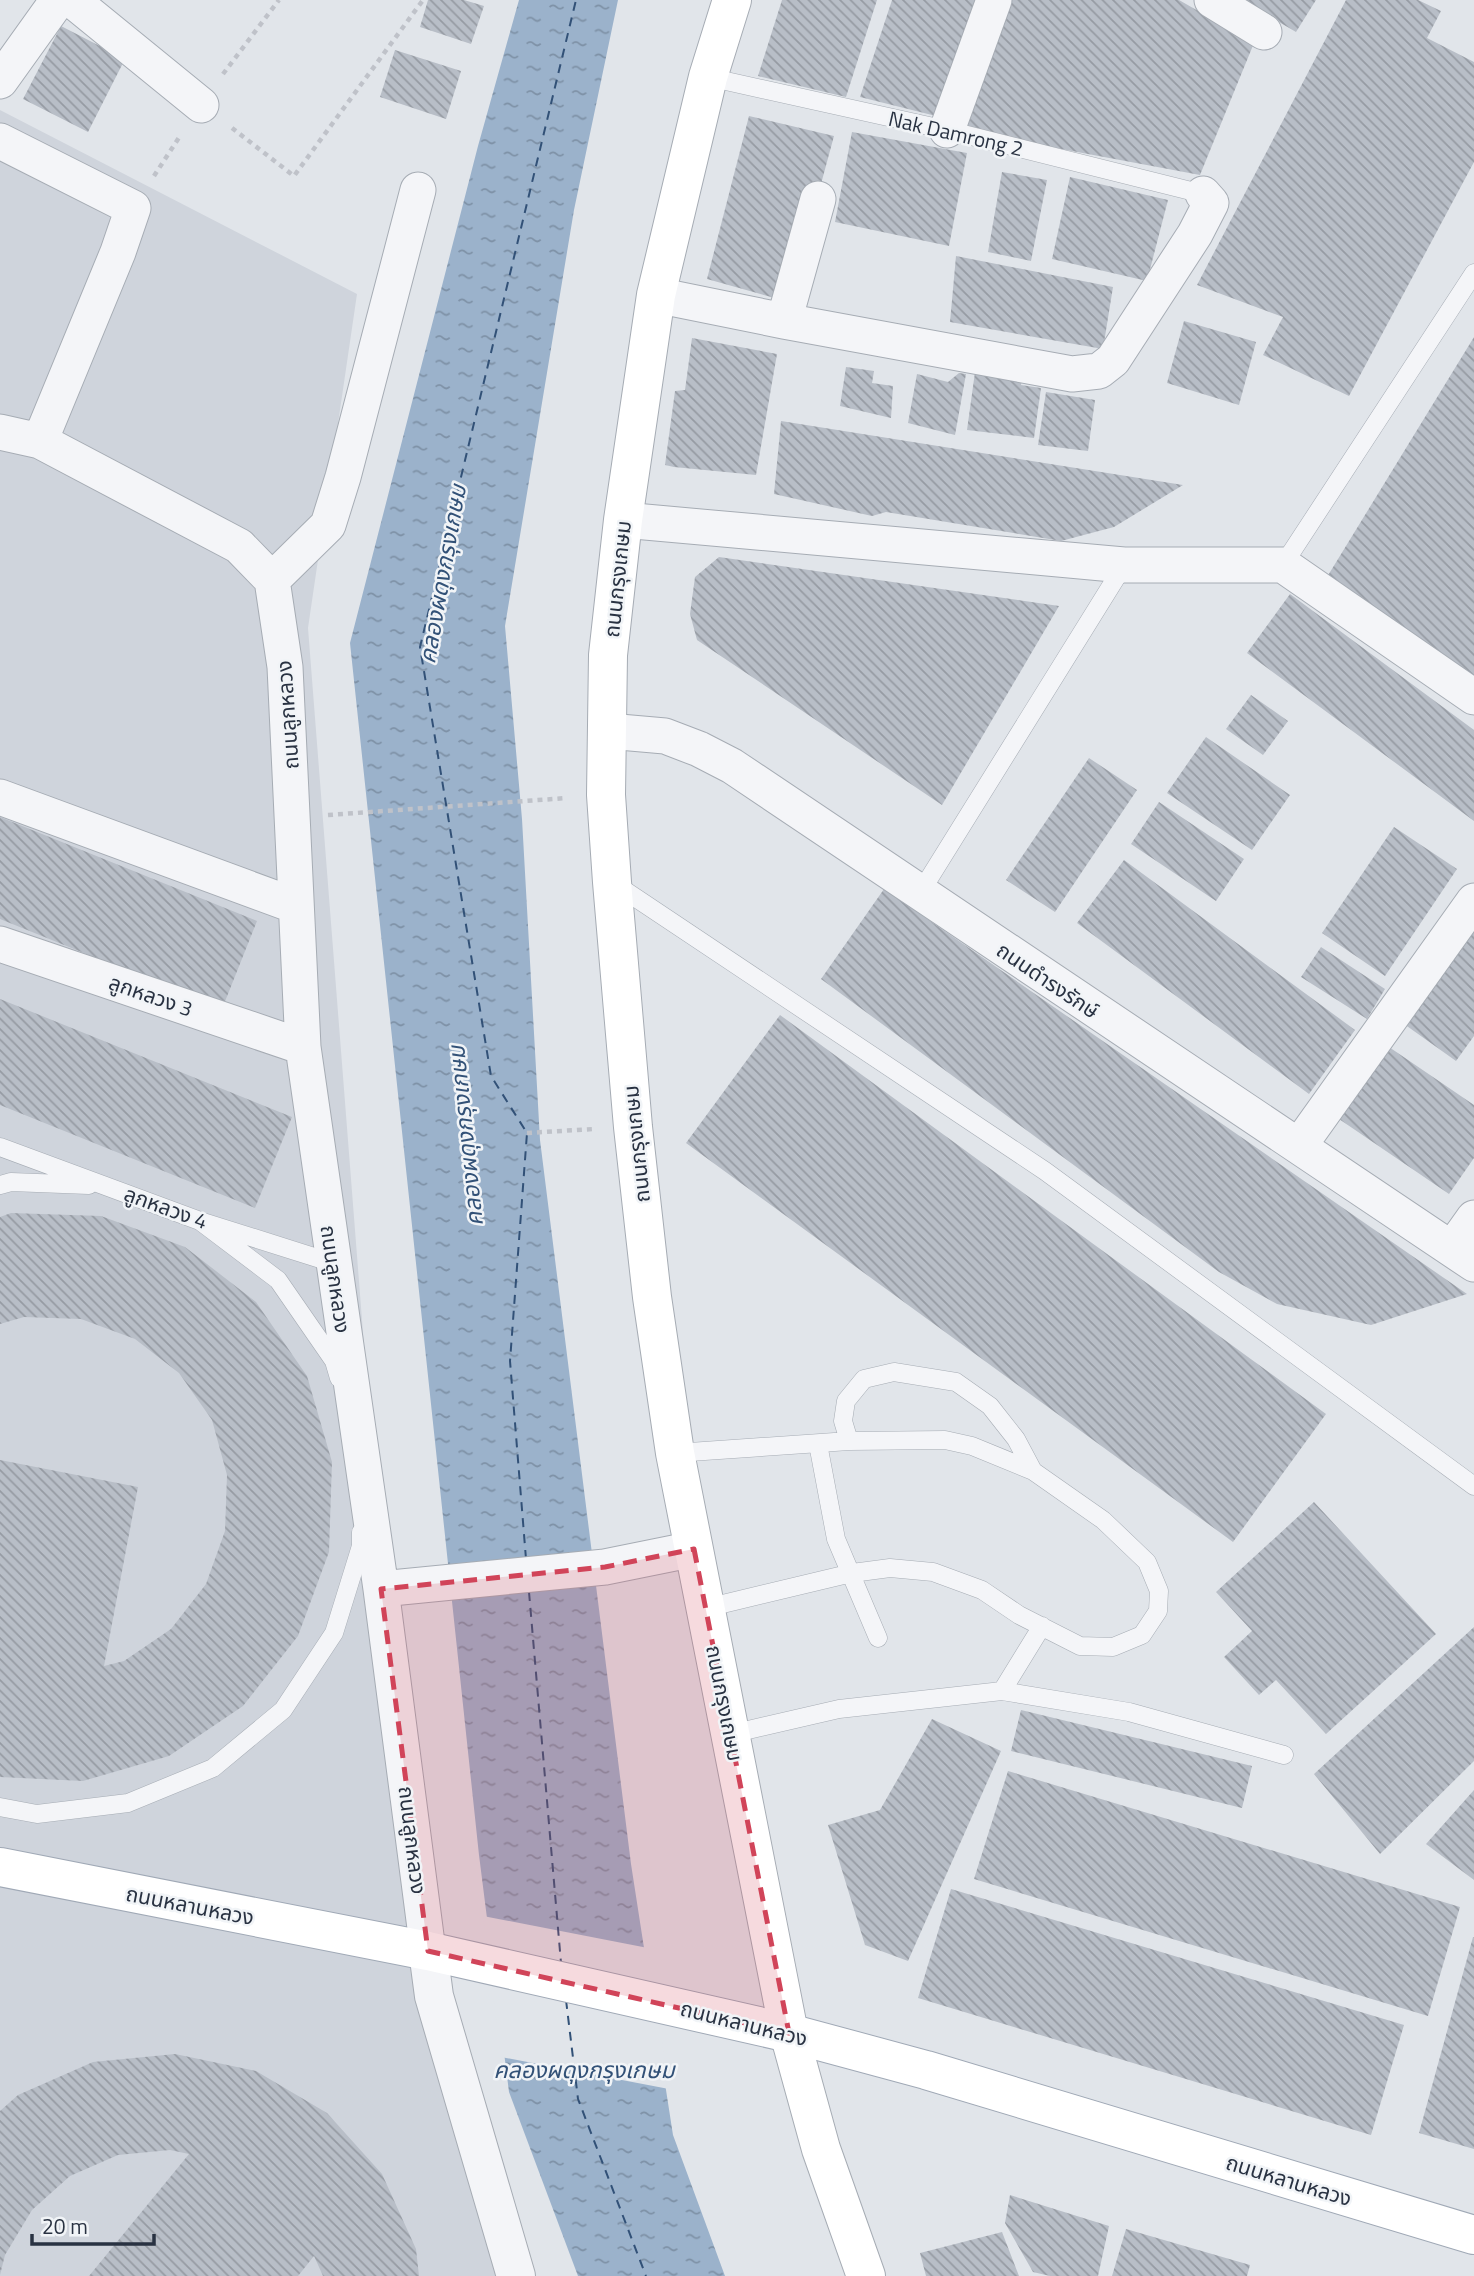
<svg xmlns="http://www.w3.org/2000/svg" width="1474" height="2276" viewBox="0 0 1474 2276" font-family="'Titillium Web','Noto Sans Thai',sans-serif">
  <defs>
    <pattern id="water-ripples" width="26" height="14" patternUnits="userSpaceOnUse" patternTransform="scale(1.75)"><rect width="26" height="14" fill="#9bb2cb"/><path d="M2 4q2-2 4 0t4 0M15 11q2-2 4 0t4 0" fill="none" stroke="#7e91a6"/></pattern>
    <pattern id="building-back-hatch" width="6" height="6" patternUnits="userSpaceOnUse" patternTransform="scale(1.75)"><rect width="6" height="6" fill="#b8bec7"/><path d="M-1 5l2 2M0 0l6 6M5-1l2 2" fill="none" stroke="#969ba3"/></pattern>
  </defs>
  <rect width="100%" height="100%" fill="#e1e5ea"/>
  <!-- built -->
  <path fill="#cfd4dc" d="M0 110 357 294 308 628 409 1922 513 2276H0Z"/>
  <!-- water -->
  <path fill="url(#water-ripples)" d="M519 0H618L574 210 505 626 522 819 540 1140 631 1864 673 2135 725 2276H578L509 2092 479 1855 350 643 478 146Z"/>
  <!-- pier -->
  <path fill="#e1e5ea" d="M483 1916 648 1948 669 2089 501 2057Z"/>
  <g fill="none" stroke-linecap="round" stroke-linejoin="round">
    <!-- ferry -->
    <path stroke="#325177" stroke-width="2" stroke-dasharray="9 7" stroke-linecap="butt" d="M526 1559 510 1361 527 1133 491 1076 420 647 576 0
      M529 1592 561 1963
      M566 2000 578 2099 646 2276"/>
  </g>
  <!-- building -->
  <path fill="url(#building-back-hatch)" d="M428 0H464L484 6 471 44 420 27Z
    M782 0H877L846 97 758 76Z
    M892 0H981L940 117 860 97Z
    M991 0H1179L1254 43 1200 175 950 128Z
    M1241 0H1316L1296 32Z
    M1346 0H1418L1441 11 1427 38 1474 62V162L1349 396 1263 355 1283 317 1197 285Z
    M61 26 125 59 88 132 23 99Z
    M395 50 461 71 446 119 380 97Z
    M749 116 834 136 789 302 707 279Z
    M852 132 967 153 949 246 835 222Z
    M1002 172 1047 180 1031 261 988 252Z
    M1070 177 1168 200 1147 281 1052 259Z
    M956 256 1113 287 1103 349 950 322Z
    M1184 321 1256 342 1239 405 1167 383Z
    M1474 337V676L1327 577Z
    M692 338 777 354 756 475 674 467 665 465 675 391 685 390Z
    M846 367 874 371 872 383 893 386 891 418 840 406Z
    M975 372 1022 380 1021 385 1041 388 1034 438 967 430Z
    M959 373 966 374 955 435 908 423 917 374 948 382Z
    M1046 392 1095 400 1088 451 1038 445Z
    M781 421 1183 485 1114 527 1061 541 886 512 872 516 774 494Z
    M719 557 1059 606 942 805 697 640 690 614 695 577Z
    M1290 594 1474 730V821L1247 653Z
    M1251 695 1288 721 1263 755 1226 729Z
    M1206 737 1290 795 1252 850 1167 793Z
    M1089 758 1137 790 1055 912 1006 880Z
    M1159 802 1244 859 1216 901 1131 844Z
    M0 817 257 921 222 1009 0 919Z
    M1394 827 1457 869 1385 976 1322 933Z
    M1124 860 1355 1030 1309 1094 1077 923Z
    M884 889 1467 1294 1371 1325 1277 1304 1219 1272 821 979Z
    M1474 911V1036L1456 1061 1397 1019Z
    M1321 947 1385 989 1367 1019 1301 977Z
    M0 999 292 1117 255 1208 0 1105Z
    M780 1015 1326 1414 1233 1542 686 1143Z
    M1389 1047 1474 1105V1158L1449 1194 1339 1119Z
    M11 1213 101 1216 185 1247 256 1302 307 1376 332 1462 329 1552 298 1636 243 1706 169 1756 83 1781 0 1777V1460L138 1487 104 1666 124 1661 171 1629 206 1584 225 1531 227 1475 212 1420 179 1373 135 1339 81 1319 24 1317 0 1324V1217Z
    M1314 1502 1436 1634 1326 1734 1276 1680 1259 1695 1224 1657 1252 1631 1216 1592Z
    M1474 1627V1761L1380 1854 1314 1774Z
    M1021 1710 1252 1766 1242 1808 1011 1751Z
    M932 1719 1001 1751 908 1961 865 1945 828 1825 880 1810Z
    M1008 1771 1460 1907 1428 2016 974 1879Z
    M1474 1790V1880L1426 1844Z
    M951 1889 1404 2025 1371 2135 918 1998Z
    M1473 1937H1474V2149L1419 2133Z
    M175 2054 256 2071 327 2113 382 2174 416 2249 419 2276H323L314 2256 298 2276H89L189 2154 170 2150 118 2155 70 2176 32 2210 5 2255 0 2275V2111L18 2095 93 2062Z
    M1010 2195 1109 2226 1098 2276H1050L1033 2272 1005 2223Z
    M1126 2229 1250 2265 1247 2276H1112Z
    M1002 2232 1019 2276H926L920 2253Z"/>
  <g fill="none" stroke-linecap="round" stroke-linejoin="round">
    <!-- service casing -->
    <g stroke="#a6acb4" stroke-width="19">
      <path id="service" d="M708 77 947 130 1203 194
        M1283 565 1474 273
        M615 884 1045 1171 1474 1486
        M920 893 1124 565
        M0 1147 200 1221 333 1263
        M0 1185 11 1182 89 1185
        M200 1221 278 1280 334 1361 339 1378
        M849 1441 843 1421 846 1401 864 1379 894 1372 956 1382 990 1406 1016 1439 1033 1471
        M818 1444 836 1539 878 1638
        M675 1453 849 1441 945 1440 972 1446 1033 1471 1103 1520 1147 1562 1159 1591 1158 1611 1142 1635 1113 1647 1080 1646 1019 1615 982 1590 933 1572 890 1568 852 1573 706 1608
        M1002 1691 1042 1626
        M731 1734 839 1709 1002 1691 1129 1712 1284 1755
        M0 1807 37 1814 128 1803 213 1768 283 1710 334 1633 361 1546V1532"/>
    </g>
    <!-- minor casing -->
    <g stroke="#a6acb4" stroke-width="37">
      <path id="minor" d="M72 0 201 105
        M1212 0 1264 32
        M0 81 58 0
        M947 130 994 0
        M0 141 133 208 118 252 40 441
        M656 295 784 321 1072 374 1099 371 1113 360 1195 234 1211 203 1203 194
        M784 321 818 199
        M0 432 40 441 239 546 272 580 285 667 303 1047 381 1589 428 1951
        M623 520 1124 565H1283L1474 697
        M272 580 328 525 343 477 418 190
        M608 731 665 736 699 749 732 766 1474 1264
        M0 797 296 906
        M0 944 303 1047
        M1299 1146 1474 901
        M1452 1249 1474 1218
        M381 1589 605 1567 694 1549"/>
    </g>
    <!-- tertiary casing -->
    <g stroke="#a6acb4" stroke-width="40">
      <path id="tertiary" d="M428 1951 434 1996 516 2276"/>
    </g>
    <!-- secondary casing -->
    <g stroke="#a6acb4" stroke-width="40">
      <path id="secondary" d="M732 0 708 77 656 295 623 520 608 655 606 795 612 882 633 1127 652 1297 675 1453 789 2033 821 2149 866 2276"/>
    </g>
    <!-- primary casing -->
    <g stroke="#a0a9b6" stroke-width="40">
      <path id="primary" d="M0 1867 428 1951 789 2033 926 2070 1474 2235"/>
    </g>
    <!-- path -->
    <path stroke="#bfc2c9" stroke-width="4.5" stroke-dasharray="5 5" stroke-linecap="butt" d="M223 74 279 0
      M232 128 294 176 423 0
      M154 176 180 136
      M328 815 567 798
      M527 1133 594 1129"/>
    <!-- service -->
    <use href="#service" stroke="#f4f5f8" stroke-width="18"/>
    <!-- minor -->
    <use href="#minor" stroke="#f4f5f8" stroke-width="35"/>
    <!-- tertiary -->
    <use href="#tertiary" stroke="#f4f5f8" stroke-width="38"/>
    <!-- secondary -->
    <use href="#secondary" stroke="#fff" stroke-width="38"/>
    <!-- primary -->
    <use href="#primary" stroke="#fff" stroke-width="38"/>
  </g>
  <!-- marked area -->
  <path fill="#d14459" fill-opacity="0.2" stroke="#d14459" stroke-width="5" stroke-dasharray="14 9" stroke-linejoin="round" d="M694 1549 789 2033 428 1951 381 1589 605 1567Z"/>
  <g text-anchor="middle" dominant-baseline="central" stroke-width="5" stroke-linejoin="round" paint-order="stroke">
    <!-- street labels -->
    <g font-size="21" fill="#293242" stroke="#f1f4f7">
      <text transform="translate(956 133) rotate(13)">Nak Damrong 2</text>
      <text transform="translate(617 579) rotate(-84)">ถนนกรุงเกษม</text>
      <text transform="translate(287 715) rotate(-94)">ถนนลูกหลวง</text>
      <text transform="translate(1048 980) rotate(34)">ถนนดำรงรักษ์</text>
      <text transform="translate(151 995) rotate(19)">ลูกหลวง 3</text>
      <text transform="translate(636 1144) rotate(-96)">ถนนกรุงเกษม</text>
      <text transform="translate(166 1207) rotate(20)">ลูกหลวง 4</text>
      <text transform="translate(336 1279) rotate(82)">ถนนลูกหลวง</text>
      <text transform="translate(725 1703) rotate(79)">ถนนกรุงเกษม</text>
      <text transform="translate(413 1840) rotate(83)">ถนนลูกหลวง</text>
      <text transform="translate(190 1905) rotate(11)">ถนนหลานหลวง</text>
      <text transform="translate(744 2023) rotate(14)">ถนนหลานหลวง</text>
      <text transform="translate(1289 2180) rotate(17)">ถนนหลานหลวง</text>
    </g>
    <!-- water labels -->
    <g font-size="23" font-style="italic" fill="#325177" stroke="#f1f4f7">
      <text transform="translate(442 574) rotate(-80)">คลองผดุงกรุงเกษม</text>
      <text transform="translate(465 1136) rotate(-96)">คลองผดุงกรุงเกษม</text>
      <text x="584" y="2069">คลองผดุงกรุงเกษม</text>
    </g>
  </g>
  <!-- scale -->
  <path d="M32 2234v10h122v-10" fill="none" stroke="#293242" stroke-width="3.5"/>
  <text x="42" y="2234" font-size="21" fill="#293242" stroke="#f1f4f7" stroke-width="5" paint-order="stroke">20 m</text>
</svg>
